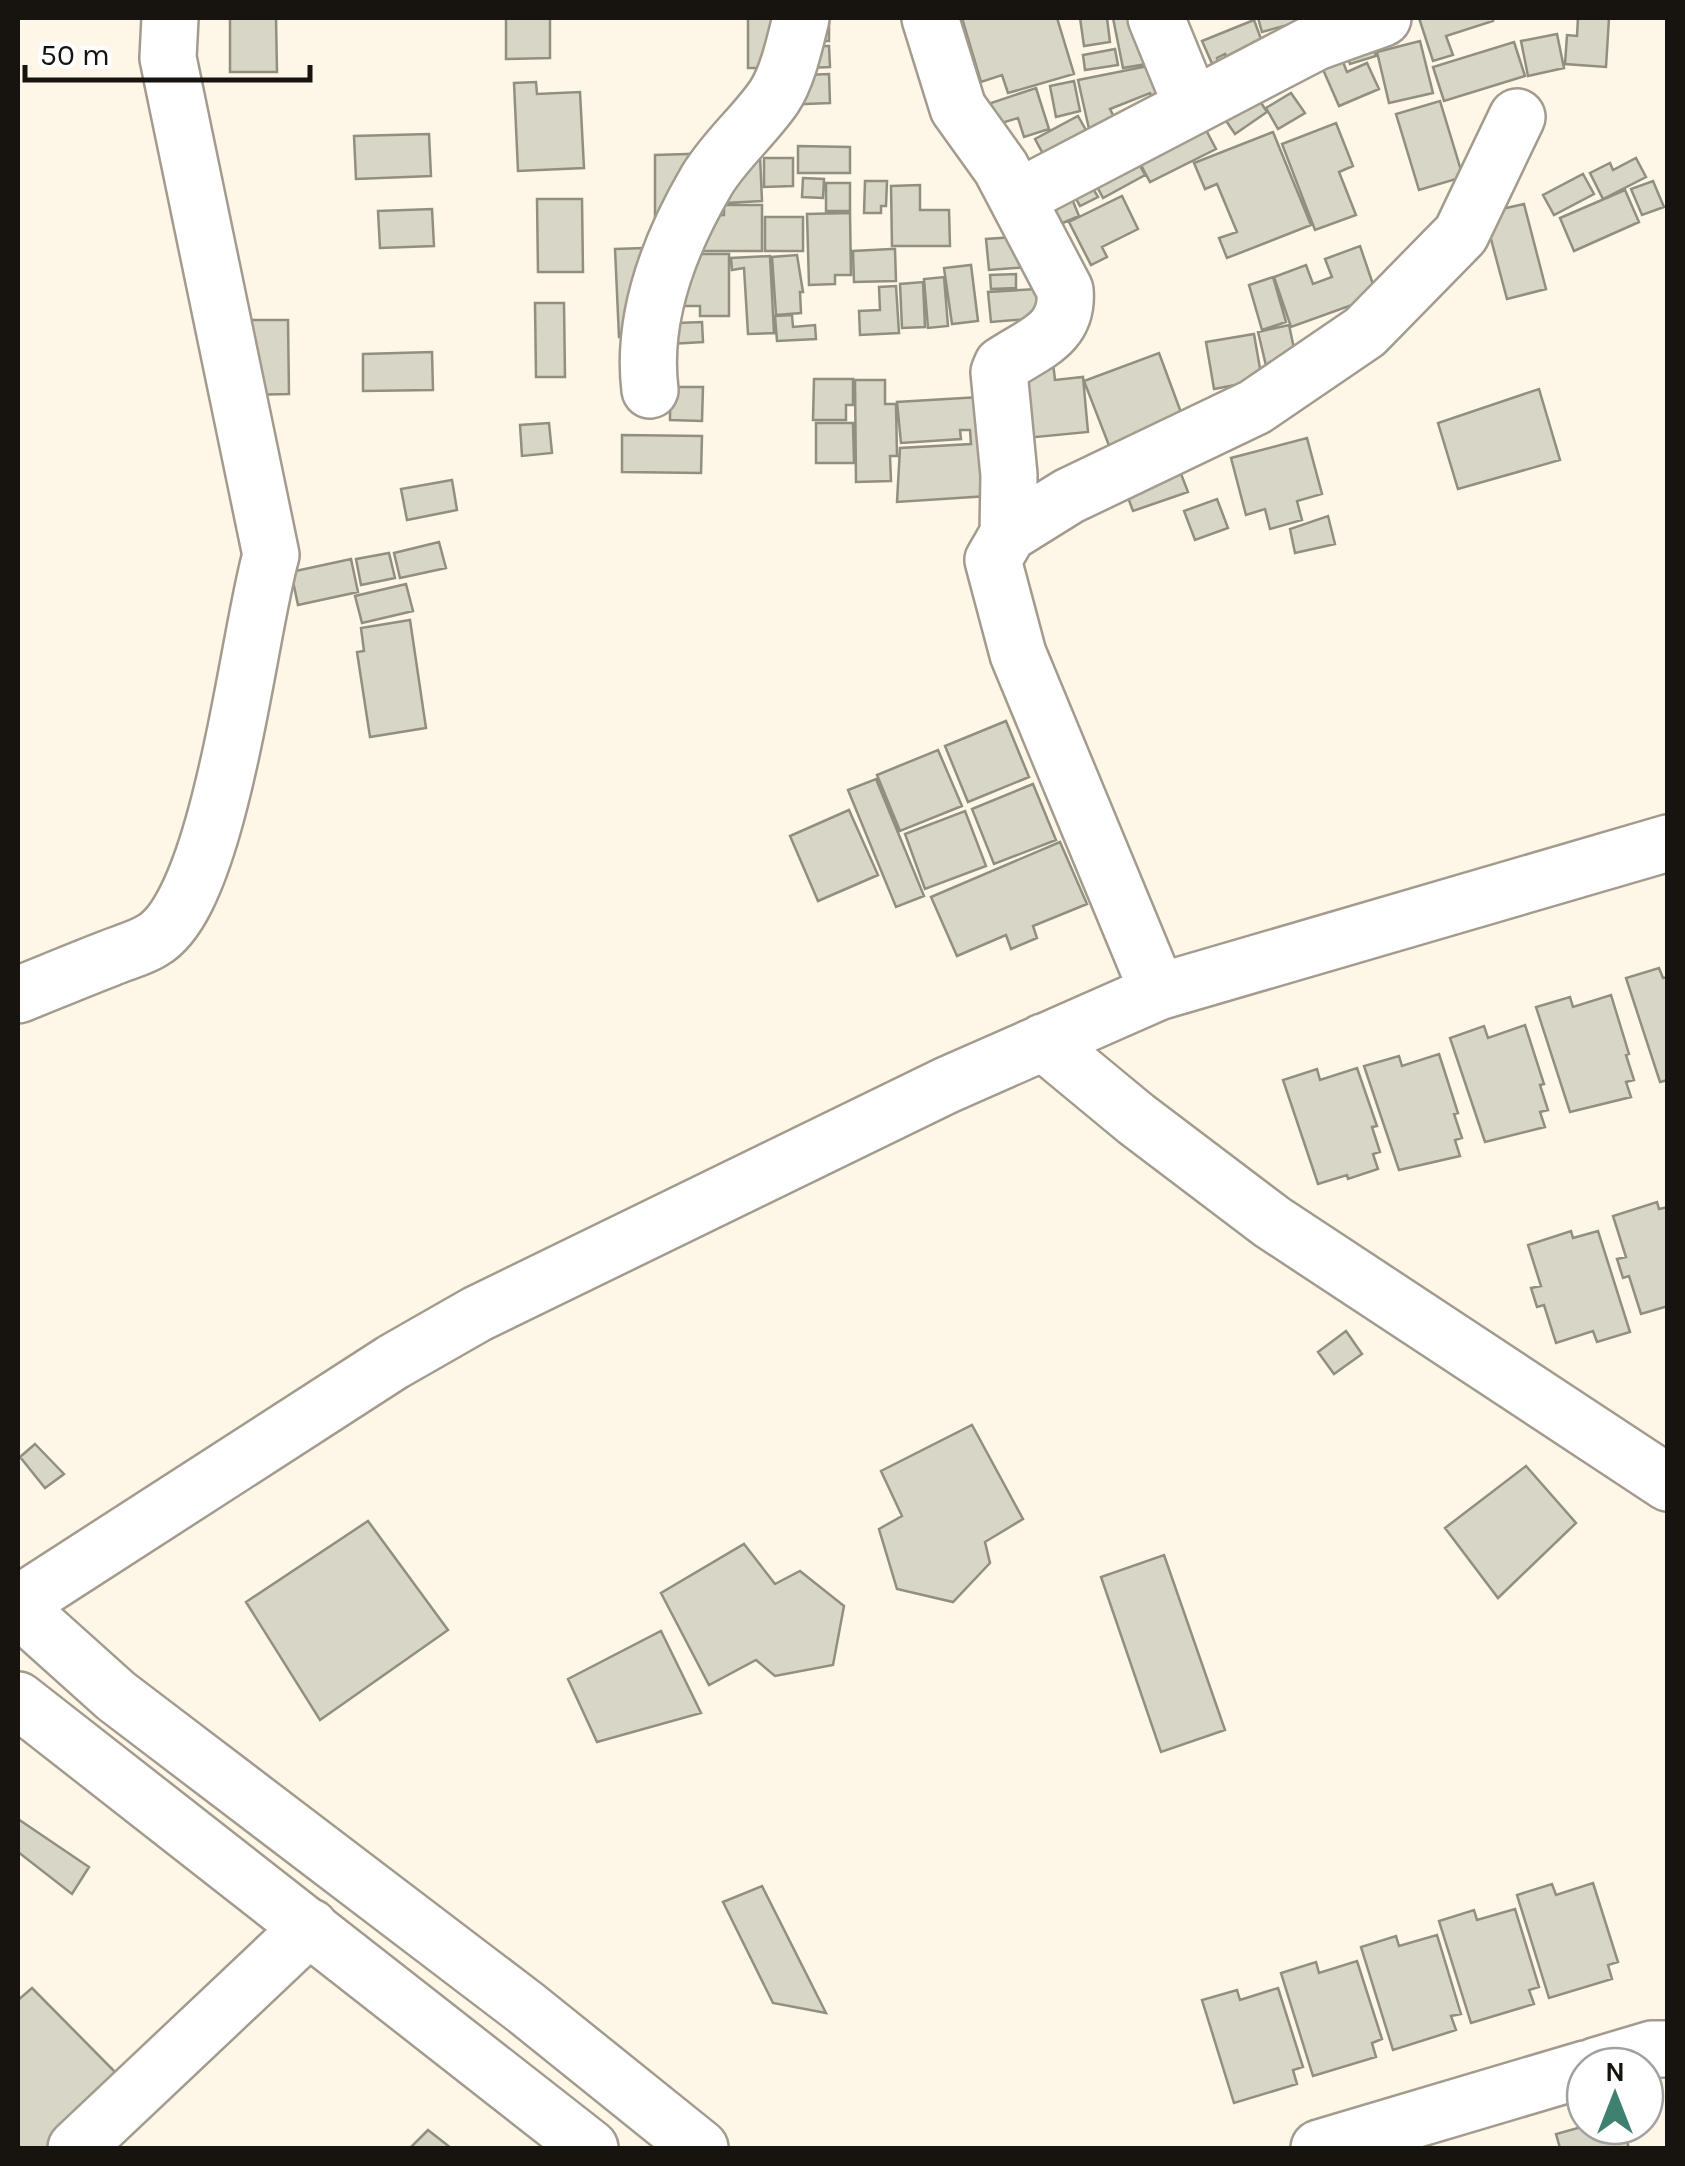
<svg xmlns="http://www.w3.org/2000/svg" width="1685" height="2166" viewBox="0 0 1685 2166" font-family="Karla,sans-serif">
  <rect width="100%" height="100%" fill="#fef6e7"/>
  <!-- building -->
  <path fill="#d8d6c6" stroke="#918f80" stroke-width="2.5" d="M230 18H276L277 72H230Z
    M506 18H550V58L506 59Z
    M748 18H829V41H772V68H748Z
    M962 18H1057L1074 74 1008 93 1002 75 981 82Z
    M1080 18H1107L1110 42 1084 46Z
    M1113 18H1150L1158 62 1123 68Z
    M1258 18H1313L1262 32Z
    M1419 18H1492L1493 21 1446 36 1453 55 1433 61Z
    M1578 18H1609L1606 67 1565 64 1567 35 1577 36Z
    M1254 20 1264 47 1229 61 1225 54 1217 58 1220 65 1214 68 1202 41Z
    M1366 28 1376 56 1350 64 1341 36Z
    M1557 34 1564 68 1528 76 1521 41Z
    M1420 41 1433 93 1389 103 1377 52Z
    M1514 42 1525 76 1444 101 1433 67Z
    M807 46H829L830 67 807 68Z
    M1115 49 1118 65 1085 70 1083 55Z
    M1341 57 1347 72 1367 63 1379 89 1339 106 1321 65Z
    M1163 63 1159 113 1150 93 1110 109 1120 129 1092 142 1078 80Z
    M829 74 830 103 780 105 779 76Z
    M1074 81 1080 111 1056 117 1050 86Z
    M536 82 537 94 580 92 584 168 518 171 514 83Z
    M1249 84 1267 112 1235 134 1216 106Z
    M1036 88 1049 129 1024 137 1018 118 995 125 988 104Z
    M1291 93 1305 113 1278 129 1266 108Z
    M1440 101 1463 177 1419 190 1396 114Z
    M1197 113 1216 149 1150 182 1132 148Z
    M1078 116 1091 139 1048 163 1035 139Z
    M1336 123 1353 166 1339 172 1356 215 1315 230 1282 144Z
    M1273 132 1311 225 1227 258 1219 238 1237 232 1217 184 1205 189 1194 163Z
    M429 134 431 176 356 179 354 136Z
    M798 146 850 147V173H798Z
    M1130 148 1145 175 1103 198 1088 169Z
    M720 153 721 212 655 215V155Z
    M760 156 762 201 726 203 723 158Z
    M764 158H793V186L764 187Z
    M1636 158 1646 177 1603 199 1590 173 1610 163 1613 170Z
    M1084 173 1098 197 1080 206 1067 182Z
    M1583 174 1594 194 1554 215 1543 195Z
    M803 178 824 179 823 198 802 197Z
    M865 181H887L886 206H881V213H864Z
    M1653 181 1664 207 1642 215 1631 189Z
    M826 183H850V211H826Z
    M1066 184 1079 216 1058 225 1044 193Z
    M920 185V210H949L950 246H892L891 186Z
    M1625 190 1639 222 1574 251 1560 218Z
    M1122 196 1138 229 1102 247 1107 257 1091 265 1069 222Z
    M537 199H582L583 272H538Z
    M1524 204 1546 289 1507 299 1484 213Z
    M724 205H762V251H655V217L724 215Z
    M432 209 434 246 380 248 378 211Z
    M850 213 851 275H835V284L809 285 807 214Z
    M765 217H803V251H765Z
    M1027 236 1029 267 989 270 986 239Z
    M1360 246 1377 296 1291 327 1274 277 1306 265 1313 284 1332 277 1325 259Z
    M644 248 647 337H619L615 249Z
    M891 249H895L896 281 854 282 853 251Z
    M651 254H729V316H700V306H652Z
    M797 255 803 292H800L801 313 776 315 772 257Z
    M770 256 774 333 748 334 744 268 732 270 731 258Z
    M971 265 978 321 952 324 944 268Z
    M1016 274V288L991 289 990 275Z
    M944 277 948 326 928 328 924 279Z
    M1273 277 1286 322 1262 330 1249 285Z
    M923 282 925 327 902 328 900 284Z
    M896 286 899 333 860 335 859 311 880 310 879 287Z
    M1036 289 1039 318 991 322 988 292Z
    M535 303H564L565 377H536Z
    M792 315 793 327 815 325 816 339 777 341 775 316Z
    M246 320H288L289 394 246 395Z
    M702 322 703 342 652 345 651 324Z
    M1289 325 1298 367 1268 374 1258 332Z
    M1254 334 1262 380 1214 389 1206 342Z
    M1051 346 1055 380 1083 377 1088 432 1026 438 1017 349Z
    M432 352 433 390 363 391V354Z
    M1159 353 1189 434 1115 461 1084 381Z
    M814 379H853V405H846V420H813Z
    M855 380H885V404H896L897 456H890L891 481 856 482Z
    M670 387H703L702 421 670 420Z
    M1539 389 1560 460 1458 489 1438 423Z
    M996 396 1003 495 897 502 900 448 971 444 970 430H960L961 439 901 443 897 402Z
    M549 423 552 453 522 456 520 425Z
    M816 423H853L854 463H816Z
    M622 435 702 436 701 473 622 472Z
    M1307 438 1322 494 1297 501 1302 520 1270 529 1265 509 1246 515 1231 458Z
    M1173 453 1188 492 1133 511 1119 473Z
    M452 480 457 510 407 520 401 489Z
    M1217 499 1228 528 1195 540 1184 511Z
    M1328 516 1335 544 1295 553 1290 529Z
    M439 542 446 568 400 578 394 553Z
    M389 553 395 578 361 585 356 559Z
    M351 559 358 592 298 605 291 572Z
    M406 584 413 611 362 623 355 596Z
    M410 620 426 728 370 737 357 652 364 651 361 628Z
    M1006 721 1029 777 968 802 945 746Z
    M938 750 962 806 900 831 877 775Z
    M876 779 924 896 896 907 848 790Z
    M1033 784 1056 840 994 864 972 809Z
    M849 810 878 875 818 901 790 836Z
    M965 811 986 866 925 889 905 834Z
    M1060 842 1087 904 1033 926 1037 938 1011 949 1006 935 957 956 931 897Z
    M1659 968 1663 978 1668 977V1080L1660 1082 1626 978Z
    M1611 995 1629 1054 1626 1055 1634 1080 1626 1082 1631 1097 1570 1112 1536 1007 1570 997 1573 1007Z
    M1525 1025 1544 1084 1540 1085 1548 1110 1540 1112 1545 1127 1485 1142 1450 1038 1484 1026 1488 1038Z
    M1439 1054 1458 1113 1454 1114 1462 1138 1455 1140 1460 1156 1399 1170 1364 1066 1399 1056 1402 1066Z
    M1357 1068 1377 1126 1372 1127 1380 1152 1373 1154 1378 1169 1348 1179 1347 1175 1318 1184 1283 1080 1317 1069 1320 1080Z
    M1657 1202 1659 1209 1668 1207V1306L1641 1314 1629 1276 1623 1278 1617 1259 1626 1257 1613 1216Z
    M1571 1231 1573 1238 1598 1231 1630 1332 1597 1342 1593 1331 1556 1343 1544 1305 1537 1307 1531 1288 1541 1286 1528 1245Z
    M1346 1331 1362 1354 1334 1374 1318 1352Z
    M972 1425 1023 1519 985 1542 990 1563 953 1602 897 1589 879 1529 902 1516 881 1471Z
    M35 1444 64 1474 45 1488 20 1457Z
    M1526 1466 1576 1523 1498 1598 1445 1528Z
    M368 1521 448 1630 320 1720 246 1602Z
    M744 1544 775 1584 800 1571 844 1606 833 1665 775 1676 756 1660 709 1685 661 1593Z
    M1164 1555 1225 1730 1161 1752 1101 1577Z
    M661 1631 701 1713 597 1742 568 1679Z
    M18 1819 89 1867 72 1894 18 1852Z
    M1593 1883 1618 1962 1608 1965 1612 1979 1549 1998 1517 1895 1552 1884 1556 1895Z
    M762 1886 826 2013 773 2003 723 1902Z
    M1515 1909 1539 1987 1529 1990 1534 2004 1471 2023 1439 1921 1474 1910 1477 1920Z
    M1437 1935 1461 2014 1451 2016 1456 2030 1393 2050 1361 1947 1396 1936 1399 1946Z
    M1357 1961 1382 2039 1372 2043 1376 2057 1313 2076 1281 1973 1316 1962 1319 1973Z
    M32 1988 122 2079 48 2148H21L18 2145V2000Z
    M1278 1988 1303 2067 1293 2070 1297 2084 1234 2103 1202 2000 1237 1990 1240 2000Z
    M1585 2126H1622L1629 2148H1560L1556 2134Z
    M428 2130 451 2148H410Z"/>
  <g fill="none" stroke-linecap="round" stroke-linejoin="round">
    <!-- minor casing -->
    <g stroke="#a39b8e" stroke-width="60">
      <path id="minor" d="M930 18 958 108 1001 168 1065 290C1069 334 1035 343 1002 365L999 372 1009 475 1008 534
        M1156 18 1192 106
        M1017 198 1316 42 1383 18
        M650 390C641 317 670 243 707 180 726 149 754 126 774 97 788 76 795 42 801 18
        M1158 992 1018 654 993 560 1008 534 1069 496 1255 407 1365 332 1461 234 1517 117
        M18 995C48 983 79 970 110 958 124 952 141 948 153 940 221 900 248 635 271 555L168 58 170 18
        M1043 1042 1136 1119 1272 1222 1668 1483
        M18 1604 393 1362 477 1314 947 1085 1158 992 1668 843
        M1595 2066 1652 2049H1668
        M76 2148 310 1927
        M1319 2148 1585 2069"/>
    </g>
    <!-- major casing -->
    <g stroke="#a39b8e" stroke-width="60">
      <path id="major" d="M18 1608 116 1696 526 2008 700 2148
        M18 1700 590 2148"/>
    </g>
    <!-- minor -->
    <use href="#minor" stroke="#fff" stroke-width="55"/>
    <!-- major -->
    <use href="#major" stroke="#fff" stroke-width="55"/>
  </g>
  <!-- border -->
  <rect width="1685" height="2166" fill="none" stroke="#17140f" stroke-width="40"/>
  <!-- north arrow -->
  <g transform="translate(1615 2096)"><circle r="48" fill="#ffffff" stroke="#a2a19f" stroke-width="2.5"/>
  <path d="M0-8L18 38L0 25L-18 38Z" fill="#3f8171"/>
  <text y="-15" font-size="28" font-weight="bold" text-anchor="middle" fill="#17140f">N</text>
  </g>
  <!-- scale -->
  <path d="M25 65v15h285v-15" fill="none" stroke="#17140f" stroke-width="5"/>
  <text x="40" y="65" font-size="30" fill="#17140f" stroke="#ffffff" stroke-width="8" paint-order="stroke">50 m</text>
</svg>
